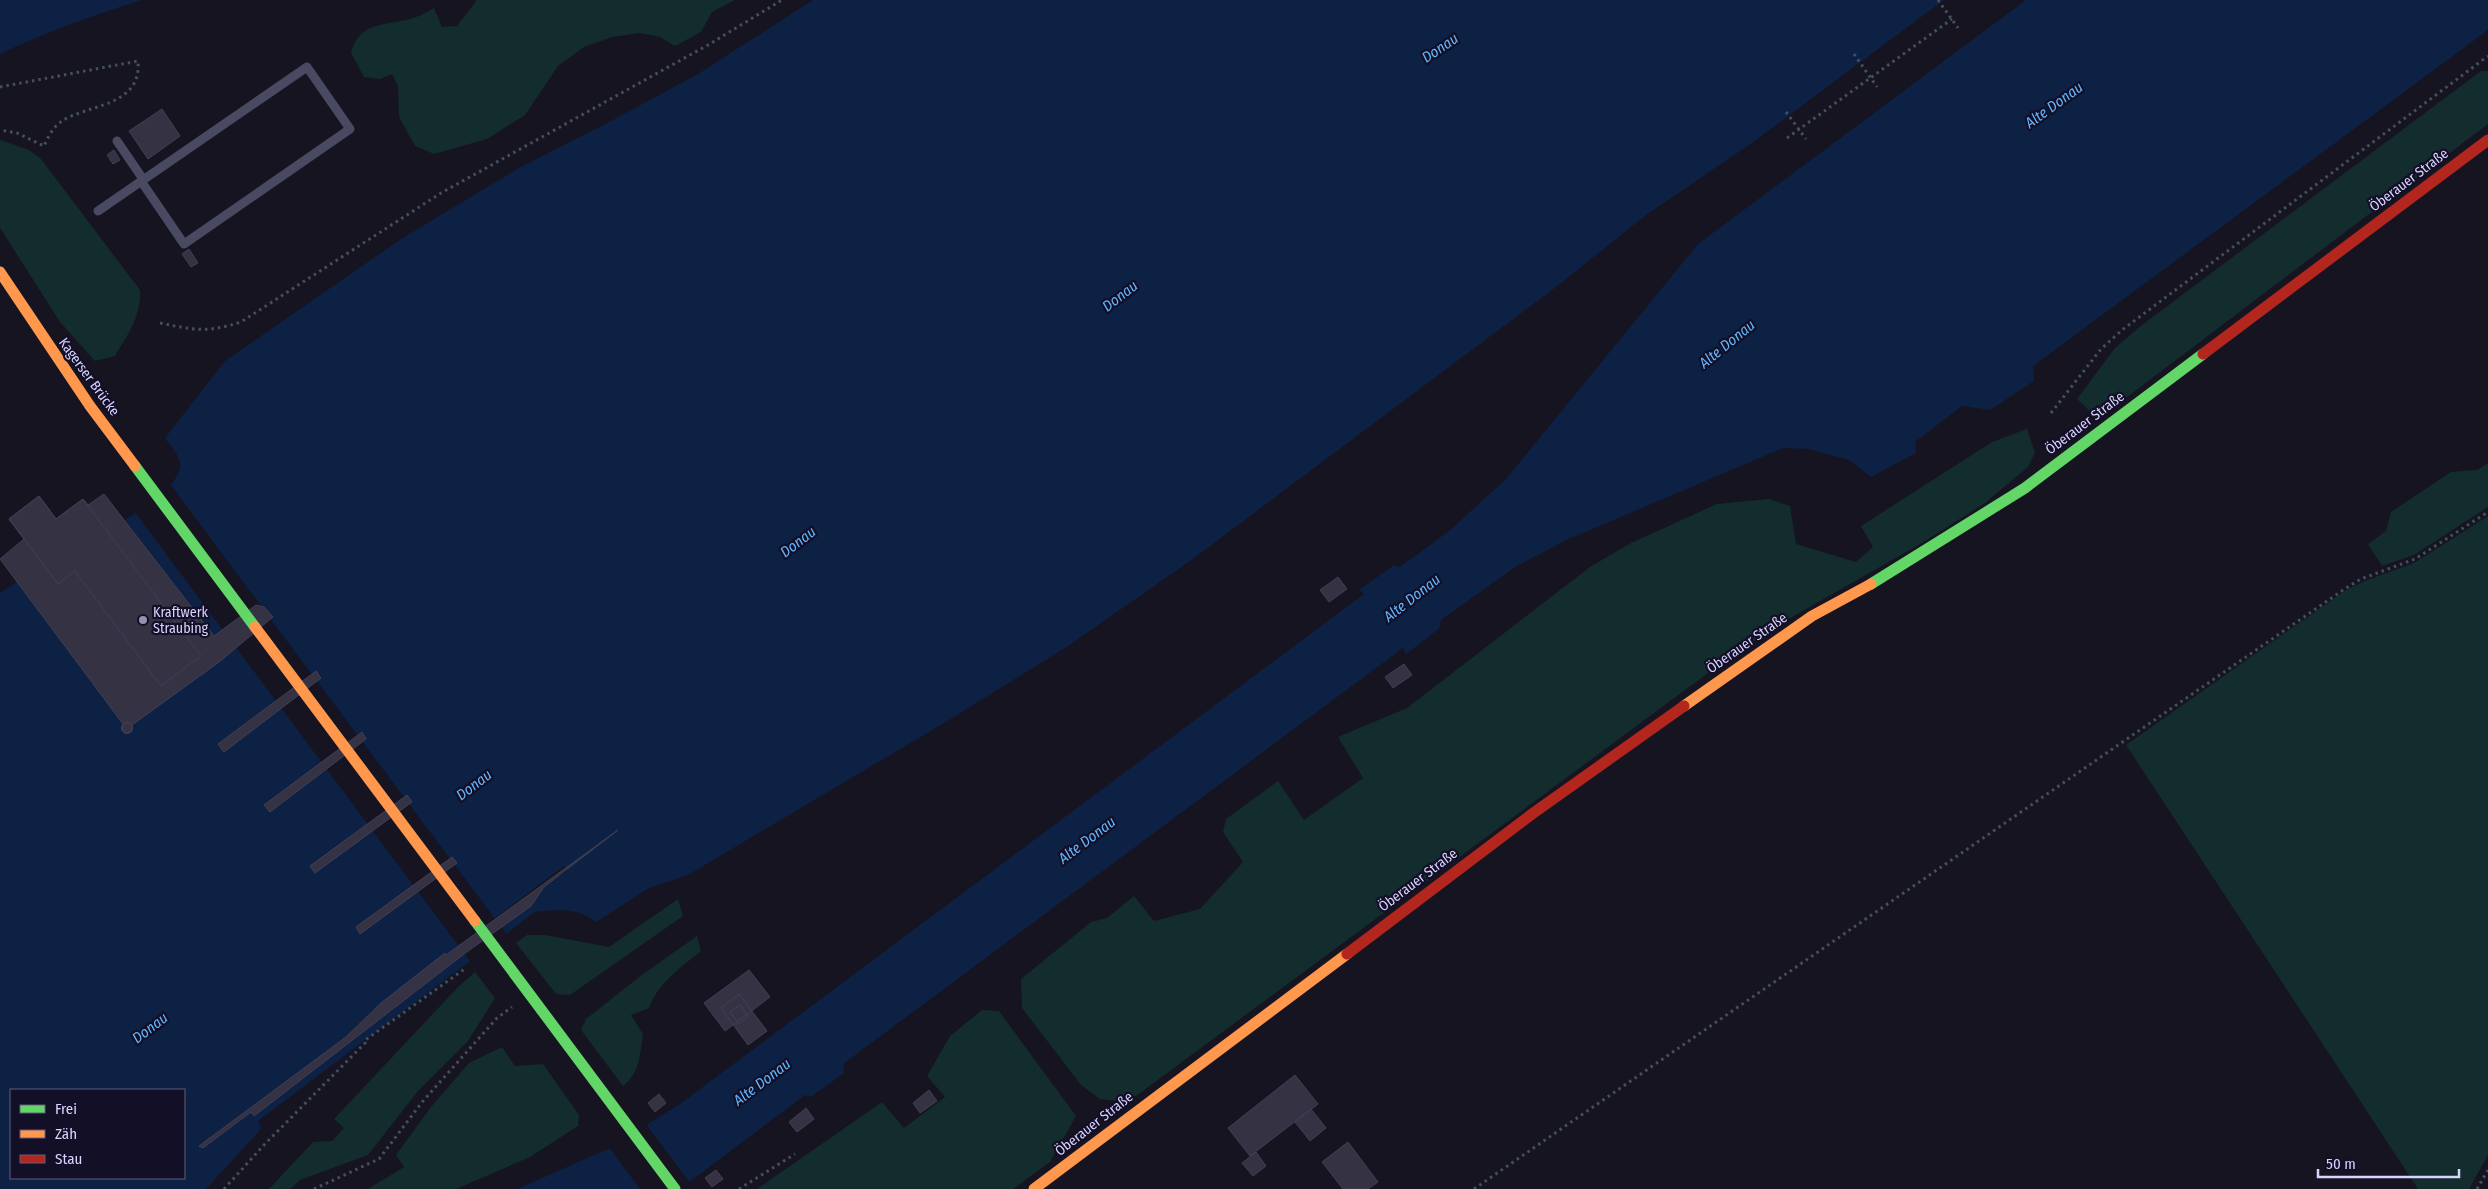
<svg xmlns="http://www.w3.org/2000/svg" width="2488" height="1189" viewBox="0 0 2488 1189" font-family="'Fira Sans Condensed',sans-serif">
  <rect width="100%" height="100%" fill="#161421"/>
  <!-- green -->
  <path fill="#132c2d" d="M477 0H735L712 12 701 32 675 46 660 37 640 33 612 37 584 47 558 66 525 115 487 139 434 154 415 146 399 117 398 86 392 74 380 79 364 77 351 53C360 18 390 27 416 17 423 15 428 11 434 8L442 27 457 26Z
    M2481 71H2488V124L2110 410 2094 415 2077 399 2115 348 2142 325Z
    M0 140 29 150 41 159 140 290C141 317 128 334 115 356L95 361 60 322 0 228Z
    M2027 429 2035 453 2028 467 1985 503 1922 543 1778 625 1723 662 1136 1096 1118 1101 1100 1099 1081 1085 1022 1008 1021 979 1091 922 1107 918 1134 896 1154 921 1200 909 1243 862 1223 832 1226 819 1278 781 1304 820 1363 778 1338 737 1407 708 1590 567 1629 544 1717 504 1769 499 1790 506 1796 544 1856 562 1873 547 1861 526 1992 442Z
    M2488 463V507L2414 555 2382 566 2368 544 2386 531 2391 512 2451 472 2477 470Z
    M2488 516V1155L2469 1189H2418L2126 745 2346 590 2367 580 2414 563Z
    M678 899 683 916 570 995 556 994 516 943 527 935H545L609 947Z
    M697 936 701 951C680 968 658 983 649 1008L631 1015 643 1034C640 1054 640 1073 623 1086L581 1030 586 1019 643 974Z
    M475 972 495 998 468 1041 418 1091 368 1155 300 1180 290 1189H269L313 1142 332 1141 344 1128 334 1119 459 986Z
    M982 1010 999 1011 1076 1116 1050 1162 1013 1189H757L882 1102 904 1128 945 1097 927 1076 950 1036Z
    M502 1047 515 1066 543 1064 579 1115 578 1126 530 1157 456 1189H368L404 1167 396 1155 431 1107 469 1063Z"/>
  <!-- water -->
  <path fill="#0d2144" fill-rule="evenodd" d="M0 0H142C93 15 46 32 0 54Z
    M813 0H1944L1749 145 1646 215 1556 287 1190 561 1068 646 949 720 688 875 649 888 596 922C578 907 556 910 535 912L258 1121 262 1128 206 1189H0V593L17 582 123 724 122 730 125 733H130L132 725 236 648 273 617 267 609 260 605 214 636 125 520C140 509 182 485 180 464 179 454 170 446 165 438L225 361 401 239 517 169 611 121 698 74ZM564 866 568 870 544 887 530 906 464 954 254 1115 251 1112 203 1148 199 1146 346 1037 381 1003 445 953 446 955ZM11 1090H184V1178H11Z
    M2026 0H2488V30L2033 366 2034 381 1990 410 1962 406 1915 442 1916 453 1871 477 1849 460 1809 449 1783 448 1569 539 1515 567 1441 620 1439 629 1406 654 1403 648 843 1064 844 1073 811 1097 805 1095 680 1189H517L608 1149 680 1104 1364 594 1359 590 1394 565 1400 567 1449 531 1506 479 1698 244Z"/>
  <!-- pier -->
  <path fill="#161421" d="M171 485 264 610 224 632 135 512Z
    M269 617 496 920 460 948 235 646Z
    M500 925 507 935 471 962 463 952Z
    M646 1124 690 1183 684 1189H640L608 1146Z"/>
  <!-- building -->
  <path fill="#343243" stroke="#433f54" d="M162 109 180 136 148 159 129 131Z
    M114 150 120 160 113 164 107 155Z
    M189 249 198 263 191 267 182 254Z
    M104 494 214 636 256 605 264 607 273 617 219 662 132 725V731L127 733 122 730 123 724 0 559 24 539 9 519 39 496 56 519 83 499 88 505Z
    M39 496 56 519 83 499 201 656 161 686 75 571 58 584 9 519Z
    M1338 577 1347 589 1329 602 1320 590Z
    M1404 664 1412 675 1393 688 1385 677Z
    M316 671 321 678 224 752 218 744Z
    M121.5 728a5.5 5.5 0 1 1 11 0a5.5 5.5 0 1 1-11 0Z
    M362 732 366 739 270 812 264 805Z
    M407 795 412 802 315 873 310 866Z
    M618 830 544 887 531 906 464 954 254 1116 251 1112 203 1148 199 1146 346 1037 381 1003 445 953 446 955Z
    M452 857 457 863 360 934 356 927Z
    M749 970 770 997 725 1031 704 1003Z
    M739 994 767 1031 748 1045 721 1008Z
    M740 1005 748 1017 739 1024 730 1012Z
    M1295 1075 1318 1104 1250 1156 1228 1128Z
    M929 1090 937 1101 920 1113 913 1103Z
    M659 1094 666 1103 655 1112 648 1103Z
    M806 1108 814 1119 797 1132 789 1122Z
    M1311 1109 1326 1128 1310 1141 1295 1122Z
    M1348 1142 1378 1182 1368 1189H1343L1322 1162Z
    M1256 1152 1266 1166 1253 1176 1242 1163Z
    M716 1170 723 1179 712 1187 705 1178Z"/>
  <g fill="none" stroke-linecap="round" stroke-linejoin="round">
    <!-- path -->
    <path stroke="#44505f" stroke-width="3" stroke-dasharray="2.5 4" stroke-linecap="butt" d="M1938 0 1958 28
      M1854 54 1877 87
      M0 87 138 61C142 107 88 104 62 121 53 127 48 137 44 146L17 133 0 130
      M1786 112 1806 139
      M1787 138 1952 19
      M160 323C194 330 207 333 241 322L441 193 708 45 782 0
      M2051 413 2101 349 2122 330 2488 56
      M224 1189 264 1145 365 1043 364 1041 466 968
      M314 1189 379 1159 423 1101 497 1018 512 1007
      M739 1189 795 1154
      M1474 1189 2346 588 2361 579 2415 559 2488 512
      M2477 1189 2488 1170"/>
    <!-- lane -->
    <path stroke="#4a4962" stroke-width="9" d="M117 141 143 179
      M98 211 307 67 350 129 184 244 141 181"/>
    <!-- fast -->
    <path stroke="#63d668" stroke-width="11" d="M135 466 255 627
      M1871 584 2025 488 2203 354
      M475 921 675 1189"/>
    <!-- slow -->
    <path stroke="#ff974d" stroke-width="11" d="M0 272 90 406 135 466
      M255 627 475 921
      M1684 706 1812 616 1871 584
      M1034 1189 1347 954"/>
    <!-- jam -->
    <path stroke="#b3261e" stroke-width="11" d="M2203 354 2488 140
      M1347 954 1532 814 1684 706"/>
  </g>
  <!-- markers -->
  <circle fill="#9591b1" stroke="#130f26" stroke-width="2" cx="143" cy="620" r="5"/>
  <g text-anchor="middle" dominant-baseline="central" stroke-width="4.5" stroke-linejoin="round" paint-order="stroke">
    <!-- street labels -->
    <g font-size="14" fill="#d9d4ff" stroke="#130f26">
      <text transform="translate(2409 180) rotate(-37)">Öberauer Straße</text>
      <text transform="translate(89 377) rotate(54)">Kagerser Brücke</text>
      <text transform="translate(2085 423) rotate(-37)">Öberauer Straße</text>
      <text transform="translate(1747 643) rotate(-35)">Öberauer Straße</text>
      <text transform="translate(1418 880) rotate(-37)">Öberauer Straße</text>
      <text transform="translate(1094 1124) rotate(-38)">Öberauer Straße</text>
    </g>
    <!-- poi labels -->
    <g font-size="14" fill="#d9d4ff" stroke="#130f26" text-anchor="start">
      <text x="153" y="612">Kraftwerk<tspan x="153" dy="16">Straubing</tspan></text>
    </g>
    <!-- water labels -->
    <g font-size="15" font-style="italic" fill="#62b6ff" stroke="#130f26">
      <text transform="translate(1440 48) rotate(-34)">Donau</text>
      <text transform="translate(2054 105) rotate(-36)">Alte Donau</text>
      <text transform="translate(1120 296) rotate(-38)">Donau</text>
      <text transform="translate(1727 344) rotate(-39)">Alte Donau</text>
      <text transform="translate(798 542) rotate(-37)">Donau</text>
      <text transform="translate(1412 598) rotate(-38)">Alte Donau</text>
      <text transform="translate(474 785) rotate(-37)">Donau</text>
      <text transform="translate(1087 840) rotate(-37)">Alte Donau</text>
      <text transform="translate(150 1028) rotate(-37)">Donau</text>
      <text transform="translate(762 1082) rotate(-37)">Alte Donau</text>
    </g>
  </g>
  <!-- legend -->
  <rect x="10" y="1089" width="175" height="90" fill="#130f26" stroke="#625e7d"/>
  <rect x="20" y="1105" width="25" height="8" fill="#63d668" stroke="#625e7d"/>
  <text x="55" y="1114" font-size="15" fill="#d9d4ff">Frei</text>
  <rect x="20" y="1130" width="25" height="8" fill="#ff974d" stroke="#625e7d"/>
  <text x="55" y="1139" font-size="15" fill="#d9d4ff">Zäh</text>
  <rect x="20" y="1155" width="25" height="8" fill="#b3261e" stroke="#625e7d"/>
  <text x="55" y="1164" font-size="15" fill="#d9d4ff">Stau</text>
  <!-- scale -->
  <path d="M2318 1169v8h141v-8" fill="none" stroke="#d9d4ff" stroke-width="2.5"/>
  <text x="2326" y="1169" font-size="15" fill="#d9d4ff" stroke="#130f26" stroke-width="4" paint-order="stroke">50 m</text>
</svg>
